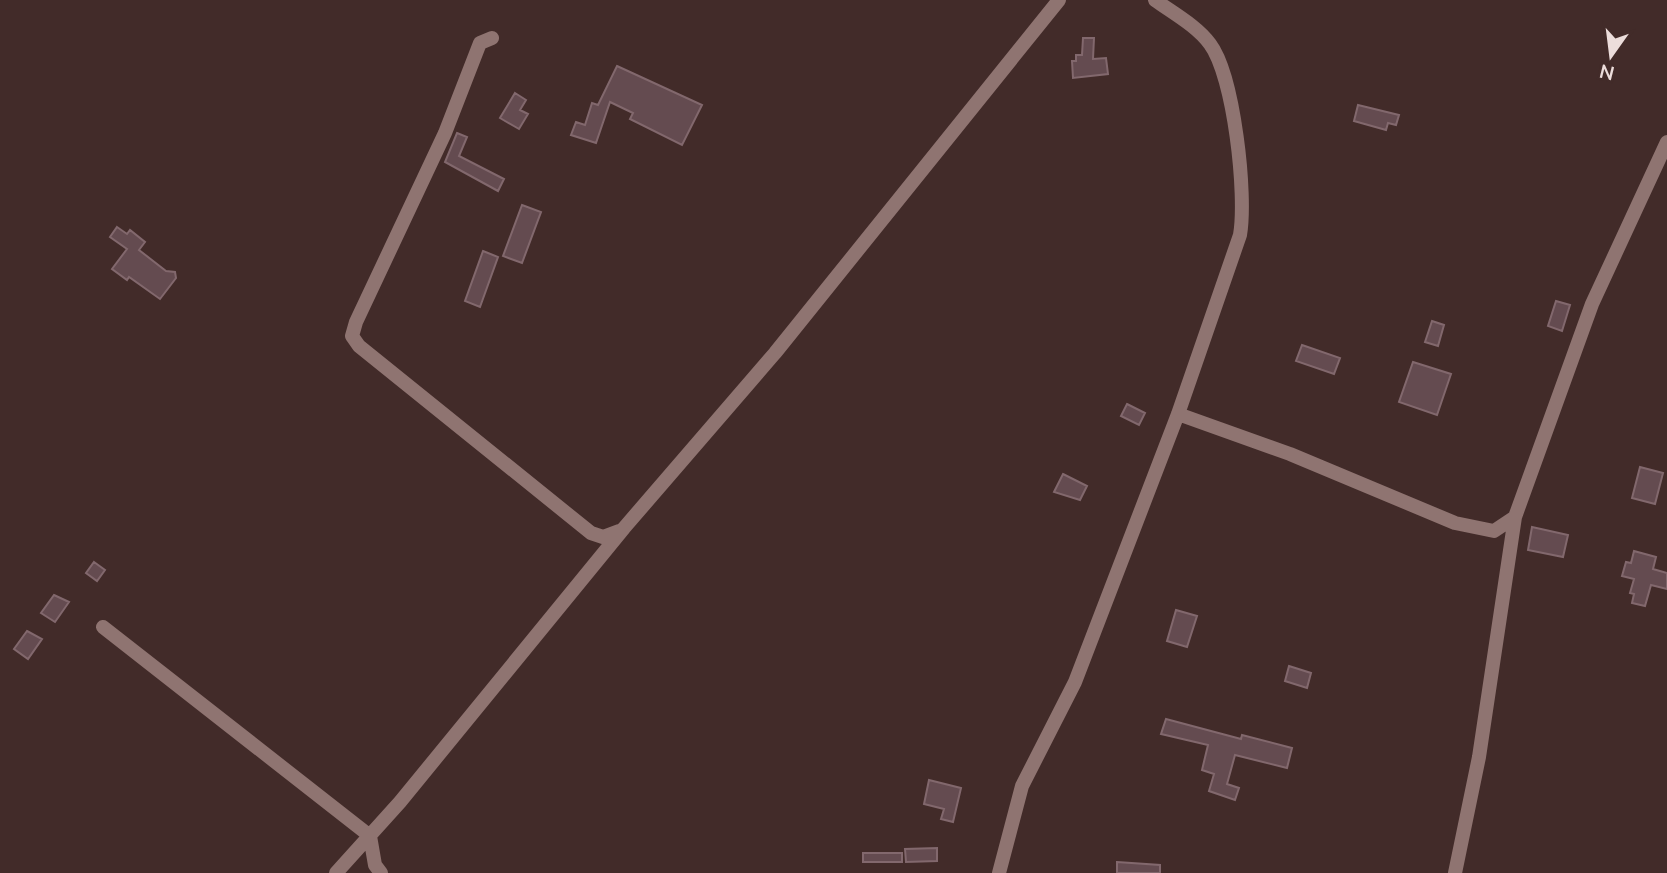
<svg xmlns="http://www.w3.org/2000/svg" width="1667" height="873" viewBox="0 0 1667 873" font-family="Mulish,sans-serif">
  <rect width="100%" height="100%" fill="#422b29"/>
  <!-- building -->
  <path fill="#644b50" stroke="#82686d" stroke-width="2" d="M1083 38H1094L1093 59 1106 58 1108 74 1073 78 1072 61H1076V55H1082Z
    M617 66 702 105 682 145 630 119 633 113 610 102 596 143 571 135 576 122 585 125 592 103 598 105Z
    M515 93 526 100 520 110 528 114 519 129 500 118Z
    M1358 105 1399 115 1396 125 1388 123 1386 130 1354 121Z
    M457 133 467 137 459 156 504 179 498 191 445 162Z
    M522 205 541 212 522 263 503 256Z
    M117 227 127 234 130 230 145 242 139 250 166 271 175 272 176 278 160 299 129 277 127 280 112 269 127 249 110 237Z
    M483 251 498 257 480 307 465 301Z
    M1556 301 1570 305 1562 331 1548 326Z
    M1432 321 1444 325 1438 346 1425 342Z
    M1302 345 1340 358 1334 374 1296 361Z
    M1413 362 1451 374 1437 415 1399 402Z
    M1127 404 1145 413 1139 425 1121 416Z
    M1640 467 1663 473 1655 504 1632 498Z
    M1063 474 1087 486 1080 500 1054 492Z
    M1532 527 1568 535 1563 557 1528 550Z
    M1634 551 1656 557 1653 569 1667 573V589L1651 585 1645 606 1632 603 1634 594 1630 593 1634 579 1622 576 1626 562 1631 563Z
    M94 562 105 570 97 581 86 573Z
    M54 595 69 602 55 622 41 613Z
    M1176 610 1197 616 1187 647 1167 641Z
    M27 631 42 639 28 659 14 649Z
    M1289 666 1311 673 1307 688 1285 681Z
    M1166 719 1241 739 1242 735 1292 748 1287 768 1235 755 1227 784 1239 788 1235 800 1209 791 1214 774 1202 770 1208 745 1161 734Z
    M929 780 961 788 953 822 941 819 944 809 924 804Z
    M937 848V861L906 862 905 849Z
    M863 853H902V862H863Z
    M1117 862 1160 865V873H1117Z"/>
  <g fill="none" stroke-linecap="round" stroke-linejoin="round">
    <!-- minor -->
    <path stroke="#8f7471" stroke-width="14" d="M492 38 480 43 445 133 356 322 352 336 359 346 591 533 603 537 619 531
      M1178 414 1290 454 1455 523 1494 531 1515 517
      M103 627 370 836 375 865 381 873
      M336 873 400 802 624 528 775 353 1059 0
      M999 873 1022 786 1075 682 1178 414 1240 235C1247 195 1234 76 1210 44 1197 26 1173 13 1155 0
      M1455 873 1479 757 1515 517 1592 304 1667 142"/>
  </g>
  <!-- north arrow -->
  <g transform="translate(1611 56) rotate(194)" stroke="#422b29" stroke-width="5" paint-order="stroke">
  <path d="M0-5L12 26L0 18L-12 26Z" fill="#ecdddb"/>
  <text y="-10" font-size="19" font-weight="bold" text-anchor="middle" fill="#ecdddb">N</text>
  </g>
</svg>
